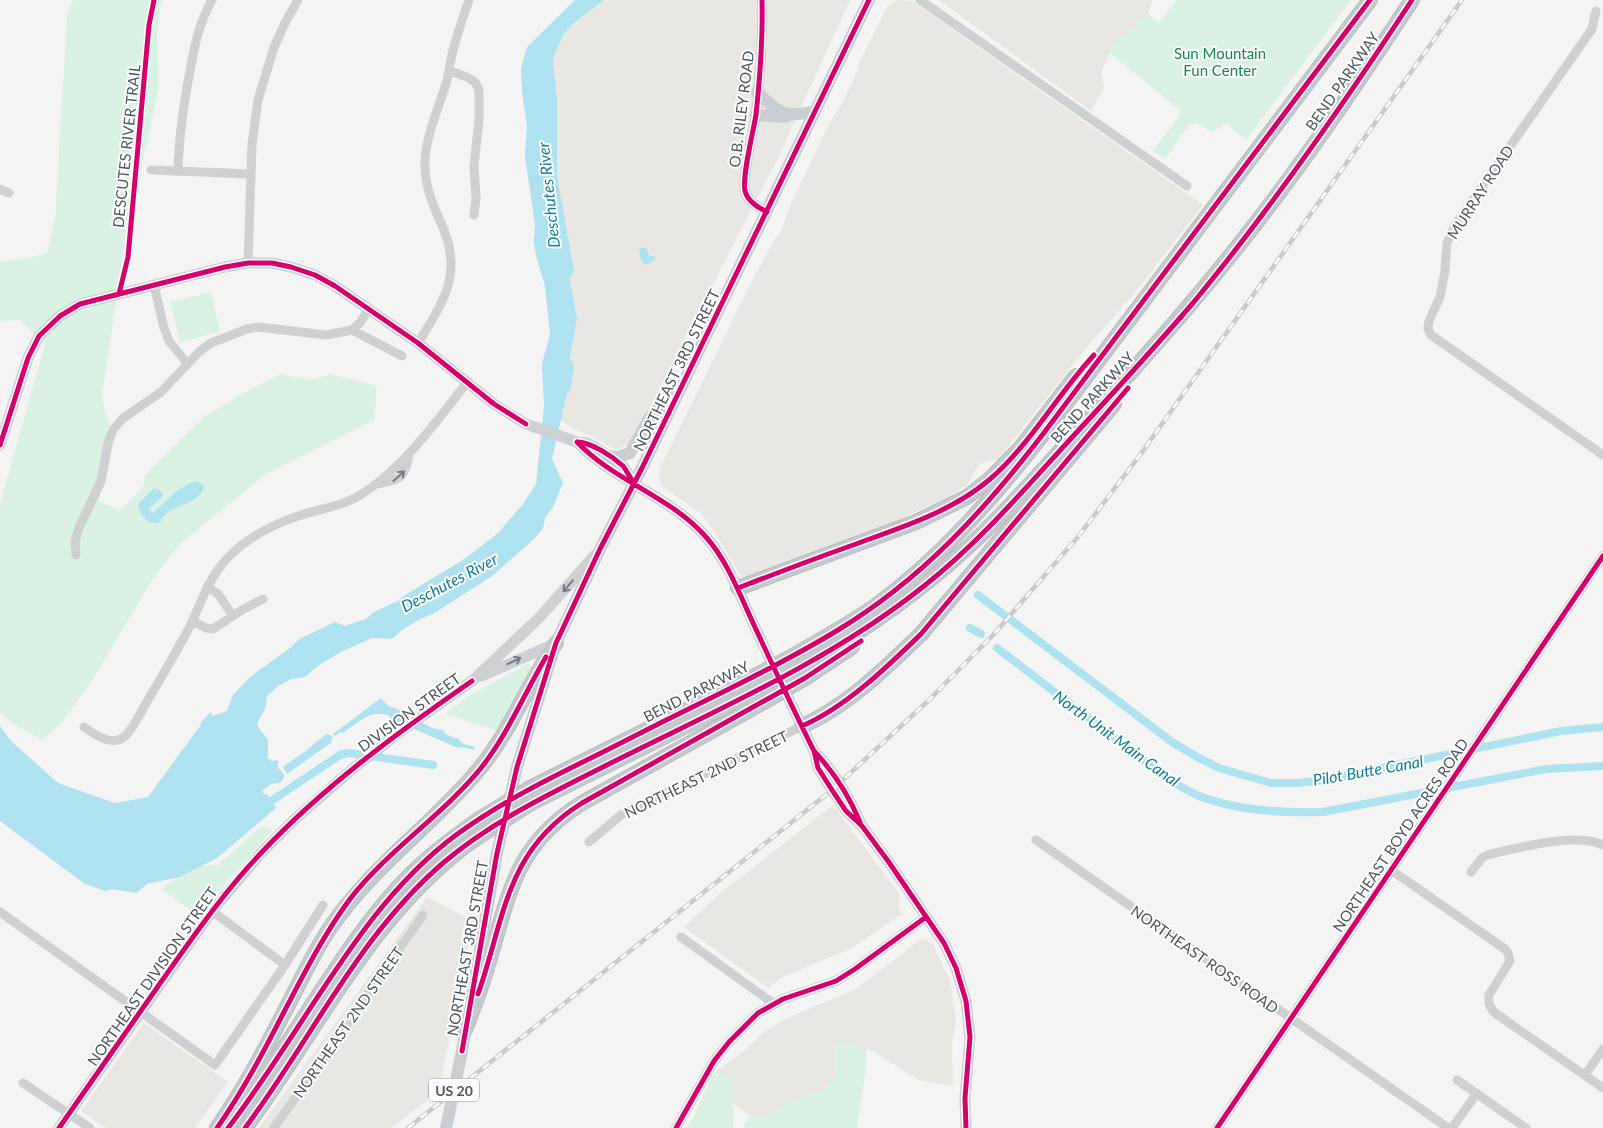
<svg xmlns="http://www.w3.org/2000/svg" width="1603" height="1128" viewBox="0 0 1603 1128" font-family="Lato,sans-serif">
  <rect width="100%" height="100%" fill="#f4f4f4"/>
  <!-- commercial -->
  <path fill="#e8e7e3" d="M604 0H850L779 156 682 344V350L664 385 629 444 617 449 605 445V444L591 435 589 436 561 421 567 394 570 360 577 318 570 278 574 271 557 175V98L553 59 563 35 575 22Z
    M896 0 912 1 1203 205 1134 294 1090 343 998 459 984 462 976 469 967 485 948 497 858 538 746 578 741 576 739 573 717 536 702 514 662 486 659 478 660 468 748 289 776 237 780 234 791 204 830 122 841 105 859 68 857 67 887 7Z
    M939 0H1153L1148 13 1114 44 1101 72 1104 87 1091 111Z
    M833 805 900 895 898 906 902 914 852 948 783 977 768 988 684 927 718 895Z
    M427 897 473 921 465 964 438 1092 391 1128H259Z
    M923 938 933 944 950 981 956 1020 952 1044 953 1086 918 1080 868 1048 818 1128H770L707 1087 711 1078 720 1068 742 1053 765 1031 787 1018 854 990Z
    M144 1023 228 1082 195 1128H106L81 1111Z"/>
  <!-- green -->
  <path fill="#d9f2e3" d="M73 0H163L161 3 157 32 159 86 142 165 136 209 116 302 102 394 105 410 114 441 107 475 98 501 120 511 143 487 145 475 205 416 242 394 281 374 311 380 330 374 377 386 374 420 266 474 180 544 152 580 95 676 63 721 43 740 15 725 0 712V504L45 344 20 320 0 321V262L29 258 47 253 55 220 67 15Z
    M1177 0H1351L1246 140 1226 124 1212 132 1197 123 1189 125 1165 159 1153 151 1182 112 1110 53 1114 44 1148 13 1158 24Z
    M211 292 220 332 180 342 170 302Z
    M529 663 531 668 504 724 496 730 445 714 472 694Z
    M262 826 272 831 226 882 199 916 161 889C176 878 199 862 218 865Z
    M840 1042 851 1044 866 1052C867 1078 859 1102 857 1128H744V1124L751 1116 764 1117 792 1101 816 1093 827 1086 835 1074 833 1059 835 1045Z
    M717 1071 728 1075C734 1092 734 1110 733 1128H686C700 1111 703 1088 717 1071Z"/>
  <!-- water -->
  <path fill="#aee2f0" d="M575 0H604L575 22 563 35 553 59 557 98V175L574 271 570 279 577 318 570 359 574 364 571 389 567 394 552 459 563 483 553 507 545 518 543 528 533 540 492 576 433 614 420 619 402 630 392 639 372 638 343 651 319 665 305 677 291 679 278 686 267 696 265 709 257 723 258 727 268 740V759H271V761L278 760V769H280L285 776 280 783 271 784 262 791 265 795 267 794 276 808 217 858 180 877 147 884 136 893 112 889 106 891 85 884 0 821V726L12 742 58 783 115 803 148 797 200 726 201 722 211 712 212 716 227 711 233 695 250 677 290 648 299 639 335 622 345 626 366 619 374 612 400 600 402 597 466 558 498 533 523 504 536 484 544 406 542 364 550 334 545 286 536 256 534 244 535 225 525 156 527 125 522 93 521 67 527 47Z
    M646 247 649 256H655V260L646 265 641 261 639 249Z
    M195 481 204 485C202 507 166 503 161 522 148 526 140 516 138 504L154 488 160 490 163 496 149 509 153 513 179 489Z
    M381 698 388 706 402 711 432 728 443 730 445 734 454 738H458L463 744 475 747 474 750 462 747 458 748 389 718 390 716C371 708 358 722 343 733L341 732 335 736 333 734Z
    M326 734 330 735 333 738 331 741 332 742 287 774 283 767 307 750C309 748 321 738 326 734Z"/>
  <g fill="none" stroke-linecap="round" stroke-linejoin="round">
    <!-- canal -->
    <path stroke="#aee2f0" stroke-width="8" d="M978 595 1172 742 1197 757 1219 768 1271 783H1297L1324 780 1561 731 1603 727
      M970 628 981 634
      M997 648 1171 781C1180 786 1190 792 1199 796 1238 811 1282 813 1323 812L1546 769 1603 766
      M265 805 340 755 349 753 433 765"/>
    <!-- trunk casing -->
    <g stroke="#b9bec3" stroke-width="16">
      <path id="trunk" d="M738 588 916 522 967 497 990 479 1021 447 1076 376
        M793 656C820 640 848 625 874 607 940 559 993 498 1043 434L1370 0
        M799 668C861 633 918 594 970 545 1012 507 1051 460 1090 418 1142 360 1194 302 1242 241 1303 164 1358 82 1412 0
        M805 678 852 647
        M802 726C846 707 887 667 921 634L1114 404
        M530 788 751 678
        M531 803 756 691
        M465 1030C473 1009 481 989 487 968 509 897 513 846 582 803L762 703
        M217 1128C245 1088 268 1044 290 1001 303 976 315 950 330 928 372 866 433 825 480 768 511 730 528 683 556 643
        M228 1128C259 1087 286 1045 314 1002 343 958 372 913 410 875 431 854 454 837 478 820
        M245 1128C318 1030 371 914 472 841"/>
    </g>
    <!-- minor -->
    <path stroke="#ced0d2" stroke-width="9" d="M920 0 1187 186
      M1596 11 1592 29 1455 225 1447 243 1445 271 1440 297 1429 321 1428 329 1431 335 1603 455
      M450 71 467 77 475 82 479 90V120L474 166 476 198 474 215
      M151 170 251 174
      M178 170C179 135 184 101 191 66 195 43 200 21 212 0
      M0 189 9 193
      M248 263 252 144 258 100 274 47 286 21 298 0
      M154 285 164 328 169 341 187 363
      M352 330 402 356
      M418 343C444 301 464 273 441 223 432 203 424 184 425 161 426 137 438 108 446 84 449 73 450 62 453 51 457 34 463 17 469 0
      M376 484C399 481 406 478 409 454
      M76 555 75 541 79 528 101 481 108 443 113 430 122 419 161 392 200 351 211 343 247 329 258 327 326 335 352 330 360 323 369 309
      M207 587 218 594 233 616
      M192 621 206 628 213 629 242 610 263 599
      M84 727C92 733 107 743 118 740 122 739 125 737 127 734 136 723 142 710 149 698 164 673 179 648 192 622 200 605 206 586 217 571 236 543 270 525 301 515 319 509 338 507 355 498 399 474 437 421 468 381
      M1036 840 1448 1128
      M589 842 621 815 802 726
      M1391 870 1505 949 1508 953 1510 961 1489 995C1488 1004 1490 1007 1495 1013L1603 1088
      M1471 872 1482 858 1487 855C1518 848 1574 832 1603 845
      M212 911 285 965
      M0 912 215 1065 285 965 323 905
      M681 937 774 1004
      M1585 1075 1603 1049
      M1457 1080 1526 1128
      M23 1083 90 1128
      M274 1128 423 915
      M1452 1128 1477 1093"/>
    <!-- tertiary -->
    <path stroke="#ced0d2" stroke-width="10" d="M762 0C763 38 760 77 756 115 753 133 742 175 745 191 748 202 758 207 767 212
      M676 1128 714 1061 729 1042 758 1013 783 999 836 981 855 969 926 917
      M1217 1128 1603 556"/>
    <!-- secondary -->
    <path stroke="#ced0d4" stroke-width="11" d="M577 442C614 481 670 496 706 537 728 562 739 593 753 623 773 666 793 709 814 751L818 768 832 790 846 811 862 826 888 861 944 943 956 968 966 1001 970 1037 965 1098 966 1128
      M0 445 28 358 39 336 60 316 80 304 225 267 248 263H272L291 267 315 275 335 286 418 343 494 404 511 415 526 424 577 442 587 443 595 447 623 466 633 481
      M482 676 556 643
      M815 752C834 772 849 797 860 822
      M59 1128 212 911 261 853 294 820 349 772 404 729 472 681 539 618 595 555"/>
    <!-- primary -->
    <path stroke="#caced1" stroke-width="12" d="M757 92C778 113 785 119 815 111
      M756 115 786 117
      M608 456 618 457 630 453 650 417 675 390
      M462 1051 497 853 517 767 556 643 600 549 642 468 869 0"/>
    <!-- trunk -->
    <use href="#trunk" stroke="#c4c9cd" stroke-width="14"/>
    <!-- rail casing -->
    <g stroke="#c9cacc" stroke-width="4.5">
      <path id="rail" d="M408 1128 832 790 928 701 994 634 1077 538 1140 455 1462 0"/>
    </g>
    <!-- rail -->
    <use href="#rail" stroke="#fff" stroke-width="2.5" stroke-dasharray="8" stroke-linecap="butt"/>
    <!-- trunk-bridge casing -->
    <g stroke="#b9bec3" stroke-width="16" stroke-linecap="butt">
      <path id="trunk-bridge" d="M751 678 793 656
        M756 691 799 668
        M762 703 805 678
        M478 820 530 788
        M472 841 531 803"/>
    </g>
    <!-- primary-bridge -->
    <path stroke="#caced1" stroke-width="12" d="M446 1128 462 1051"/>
    <!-- trunk-bridge -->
    <use href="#trunk-bridge" stroke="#c4c9cd" stroke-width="14"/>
    <!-- cycleway casing -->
    <g stroke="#fff" stroke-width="8">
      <path id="cycleway" d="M762 0C763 38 760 77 756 115 753 133 742 175 745 191 748 202 758 207 767 212
        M119 294 128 257 149 25 154 0
        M577 442C614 481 670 496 706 537 728 562 739 593 753 623 773 666 793 709 814 751L818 768 832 790 846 811 862 826 888 861 944 943 956 968 966 1001 970 1037 965 1098 966 1128
        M578 442C592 443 612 456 623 466 627 471 630 478 634 483
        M0 445 28 358 39 336 60 316 80 304 225 267 248 263H272L291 267 315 275 335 286 418 343 494 404 526 424
        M738 588C777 573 816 558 856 544 902 527 951 512 989 480 1030 445 1057 395 1094 355
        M802 726C846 707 887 667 921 634L1128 388
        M814 751C833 771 849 796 860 822
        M478 994C505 918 505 851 582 803L805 678 861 641
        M462 1051 497 853 517 767 556 643 600 549 642 468 869 0
        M59 1128C93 1079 127 1031 161 982 193 937 223 893 261 853 323 787 397 733 472 681
        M217 1128C243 1091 264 1051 285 1010 305 972 324 934 350 899 387 851 443 815 481 768 508 734 524 694 546 657
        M228 1128C257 1090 283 1050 309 1010 351 946 394 881 456 835 501 802 550 778 599 754 642 732 684 711 727 690 765 671 802 652 838 630 922 579 984 511 1043 434L1370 0
        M245 1128C311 1040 359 935 443 863 492 821 550 794 607 765 716 710 829 662 924 586 981 541 1028 485 1076 433 1116 390 1155 347 1193 303 1272 207 1344 104 1412 0
        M676 1128 714 1061 729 1042 758 1013 783 999 836 981 855 969 926 917
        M1217 1128 1603 556"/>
    </g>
    <!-- cycleway -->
    <use href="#cycleway" stroke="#d6006c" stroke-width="5"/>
  </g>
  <!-- one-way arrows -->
  <defs><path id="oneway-shaft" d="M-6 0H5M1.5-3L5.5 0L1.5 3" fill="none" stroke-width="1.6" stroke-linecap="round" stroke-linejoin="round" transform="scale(1.25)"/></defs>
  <use stroke="#727b83" href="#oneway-shaft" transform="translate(399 476) rotate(-41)"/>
  <g stroke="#727b84">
    <use href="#oneway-shaft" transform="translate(568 586) rotate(131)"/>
    <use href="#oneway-shaft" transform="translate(514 661) rotate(-25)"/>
  </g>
  <g text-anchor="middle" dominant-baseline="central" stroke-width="4" stroke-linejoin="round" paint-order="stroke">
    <!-- shield labels -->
    <rect fill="#fff" stroke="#808990" stroke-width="1" x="429" y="1078.5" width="50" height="23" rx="4"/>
    <g font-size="14" font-weight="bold" fill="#4a5661">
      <text x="454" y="1090">US 20</text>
    </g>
    <!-- park labels -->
    <g font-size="15" fill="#17864f" stroke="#fff">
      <text x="1220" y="53">Sun Mountain<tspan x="1220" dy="17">Fun Center</tspan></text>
    </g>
    <!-- street labels -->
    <g font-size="15" fill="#4a5661" stroke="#fff">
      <text transform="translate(1342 81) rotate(-55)">BEND PARKWAY</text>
      <text transform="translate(741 109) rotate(-83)">O.B. RILEY ROAD</text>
      <text transform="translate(126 146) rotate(-84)">DESCUTES RIVER TRAIL</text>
      <text transform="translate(1480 192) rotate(-57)">MURRAY ROAD</text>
      <text transform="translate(676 370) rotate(-64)">NORTHEAST 3RD STREET</text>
      <text transform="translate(1092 397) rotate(-48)">BEND PARKWAY</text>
      <text transform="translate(696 691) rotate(-27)">BEND PARKWAY</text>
      <text transform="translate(409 712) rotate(-36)">DIVISION STREET</text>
      <text transform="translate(706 774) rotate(-26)">NORTHEAST 2ND STREET</text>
      <text transform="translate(1400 835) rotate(-56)">NORTHEAST BOYD ACRES ROAD</text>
      <text transform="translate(467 948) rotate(-80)">NORTHEAST 3RD STREET</text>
      <text transform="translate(1205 959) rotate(35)">NORTHEAST ROSS ROAD</text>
      <text transform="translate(152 976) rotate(-55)">NORTHEAST DIVISION STREET</text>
      <text transform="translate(348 1022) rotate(-55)">NORTHEAST 2ND STREET</text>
    </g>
    <!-- water labels -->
    <g font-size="16" font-style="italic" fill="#0c7c9b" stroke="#fff">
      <text transform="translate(548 195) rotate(-96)">Deschutes River</text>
      <text transform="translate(449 582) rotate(-28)">Deschutes River</text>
      <text transform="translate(1117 738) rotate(36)">North Unit Main Canal</text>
      <text transform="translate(1368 770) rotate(-10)">Pilot Butte Canal</text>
    </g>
  </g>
</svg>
